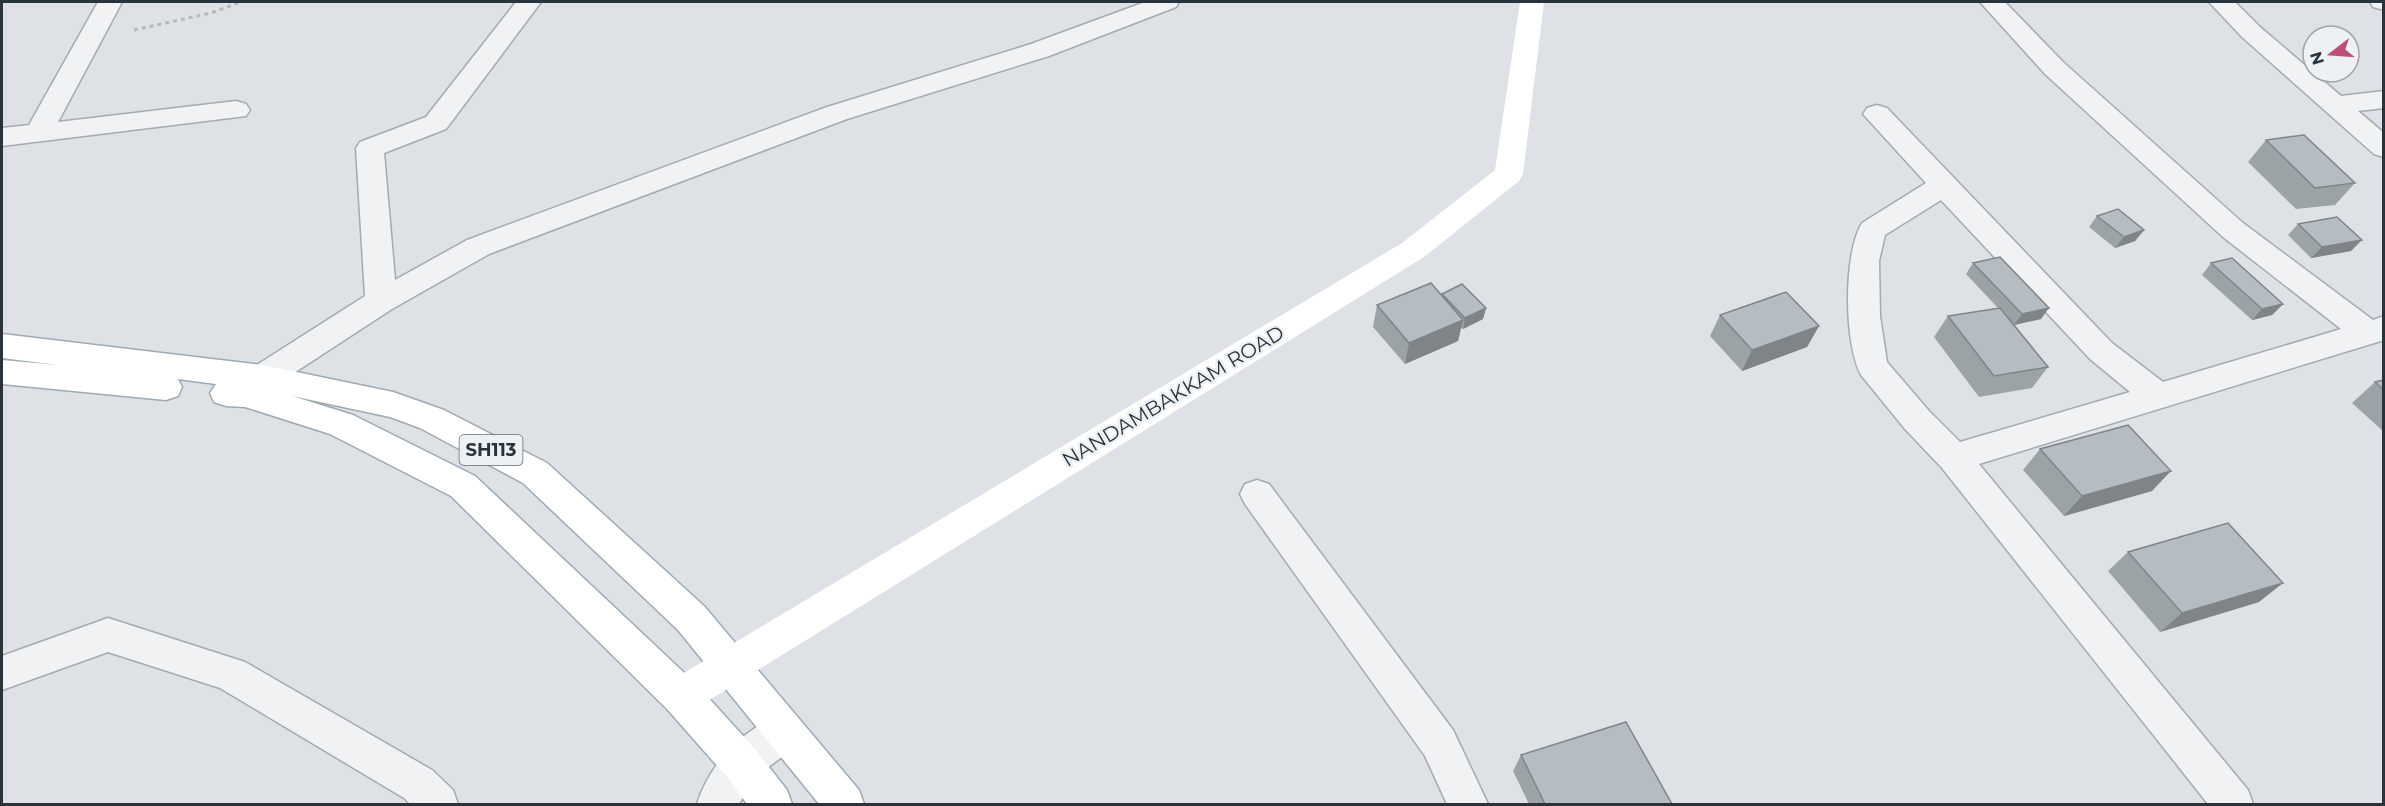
<svg xmlns="http://www.w3.org/2000/svg" width="2385" height="806" viewBox="0 0 2385 806" font-family="Montserrat,sans-serif">
  <rect width="100%" height="100%" fill="#dee2e6"/>
  <g fill="none" stroke-linecap="round" stroke-linejoin="round">
    <!-- street casing -->
    <g stroke="#a4aaaf" stroke-width="3">
      <path id="street" d="M98 2H122L58 122 236 101 246 104 250 110 246 116 2 146V128L29 125Z
        M516 2H541L446 129 384 153 395 280 467 240 827 107 1031 44 1145 2H1179L1176 7 1049 56 847 119 489 254 392 309 274 386 263 389 252 386 247 377 252 368 365 296 356 148 360 142 426 117Z
        M1980 2H2005L2063 62 2243 223 2373 320 2384 316V340L1979 464 2248 790 2253 804H2208L1942 468 1905 429 1861 375C1844 343 1843 254 1862 223L1926 183 1863 114 1867 108 1877 105 1887 108 2112 343 2163 382 2341 329 2223 237 2045 74ZM1941 200 2090 359 2130 392 1960 442 1929 411 1887 362 1880 316 1879 261 1885 235Z
        M2209 2H2235L2260 27 2341 96 2384 91V108L2358 111 2384 133V157L2374 154 2242 37Z
        M2370 2H2384V10L2373 7Z
        M1257 480 1269 484 1453 730 1488 804H1447L1425 756 1245 504 1240 494 1245 484Z
        M108 618 245 662 432 770 453 790 458 804H410L404 798 220 688 108 652 2 690V656Z
        M784 713 798 719 804 732 798 745 755 777 739 804H697C710 763 743 729 784 713Z"/>
    </g>
    <!-- primary casing -->
    <g stroke="#9ea9b0" stroke-width="3">
      <path id="primary" d="M2 334 263 365 393 392 444 410 547 463 704 606 859 790 864 804H819L678 630 523 483 420 428 390 417 292 396 353 415 475 476 695 683 755 749 787 790 792 804H747L727 777 667 709 451 496 330 434 245 407 226 406 214 402 210 393 216 384 178 379 182 387 178 396 166 400 2 384V360L58 365 2 358Z"/>
    </g>
    <!-- path -->
    <path stroke="#b4b9bc" stroke-width="3" stroke-dasharray="4 4" stroke-linecap="butt" d="M134 30 211 13 241 2"/>
    <!-- street -->
    <use href="#street" fill="#f0f2f4" fill-rule="evenodd"/>
    <!-- secondary -->
    <path fill="#fff" fill-rule="evenodd" d="M1520 2H1544L1523 174 1519 181 1424 257 695 709 681 714 667 709 662 696 667 683 1402 243 1495 170Z"/>
    <!-- primary -->
    <use href="#primary" fill="#fff" fill-rule="evenodd"/>
  </g>
  <!-- wall -->
  <path fill="#9ca3a7" d="M2266 140 2355 183 2335 205 2296 209 2248 162Z
    M2097 216 2144 230 2135 241 2115 248 2089 227Z
    M2298 224 2351 251 2311 258 2288 235Z
    M1973 263 2041 319 2014 325 2048 367 2032 388 1979 397 1934 337 1948 316 1998 308 1966 274Z
    M2211 263 2283 304 2272 315 2252 320 2202 275Z
    M1442 294 1486 308 1483 319 1463 329 1461 328 1458 341 1405 364 1373 327 1377 305 1442 295Z
    M1720 315 1819 326 1807 347 1742 371 1710 336Z
    M2384 380V432L2352 403 2375 382Z
    M2040 449 2152 491 2064 516 2023 470Z
    M2128 552 2259 602 2160 632 2108 571Z
    M1521 755 1672 804H1529L1513 771Z"/>
  <!-- shaded-wall -->
  <path fill="#7f8488" d="M2144 230 2135 241 2115 248 2124 237Z
    M2362 240 2351 251 2311 258 2322 247Z
    M2283 304 2272 315 2252 320 2262 309Z
    M1486 308 1483 319 1463 329 1465 318Z
    M2049 308 2041 319 2014 325 2022 314Z
    M1463 320 1458 341 1405 364 1409 343Z
    M1819 326 1807 347 1742 371 1752 350Z
    M2171 471 2152 491 2064 516 2082 496Z
    M2283 583 2259 602 2160 632 2182 613Z"/>
  <!-- building -->
  <path fill="#b5bdc2" stroke="#7f8488" stroke-width="1.5" d="M2304 135 2355 183 2315 188 2266 140Z
    M2118 209 2144 230 2124 237 2097 216Z
    M2337 217 2362 240 2322 247 2298 224Z
    M2000 257 2049 308 2022 314 1973 263Z
    M2232 258 2283 304 2262 309 2211 263Z
    M1431 283 1463 320 1409 343 1377 305Z
    M1462 284 1486 308 1465 318 1442 294Z
    M1786 292 1819 326 1752 350 1720 315Z
    M2000 308 2048 367 1994 376 1948 316Z
    M2384 380V390L2375 382Z
    M2128 425 2171 471 2082 496 2040 449Z
    M2228 523 2283 583 2182 613 2128 552Z
    M1626 722 1672 804H1545L1521 755Z"/>
  <g text-anchor="middle" dominant-baseline="central" stroke-width="5" stroke-linejoin="round" paint-order="stroke">
    <!-- shield labels -->
    <rect fill="#edf1f4" stroke="#646c72" stroke-width="1.5" x="459.5" y="435" width="63" height="30" rx="4.5"/>
    <g font-size="18" font-weight="bold" fill="#29333b">
      <text x="491" y="450">SH113</text>
    </g>
    <!-- street labels -->
    <g font-size="20" fill="#29333b" stroke="#edf1f4">
      <text transform="translate(1173 396) rotate(-31)">NANDAMBAKKAM ROAD</text>
    </g>
  </g>
  <!-- border -->
  <rect width="2385" height="806" fill="none" stroke="#29333b" stroke-width="6"/>
  <!-- north arrow -->
  <g transform="translate(2331 54) rotate(253)"><circle r="28" fill="#edf1f4" stroke="#9fa5aa" stroke-width="1.5"/>
  <path d="M0-4.5L10 22L0 15L-10 22Z" fill="#bf4e78"/>
  <text y="-9" font-size="16" font-weight="bold" text-anchor="middle" fill="#29333b">N</text>
  </g>
</svg>
